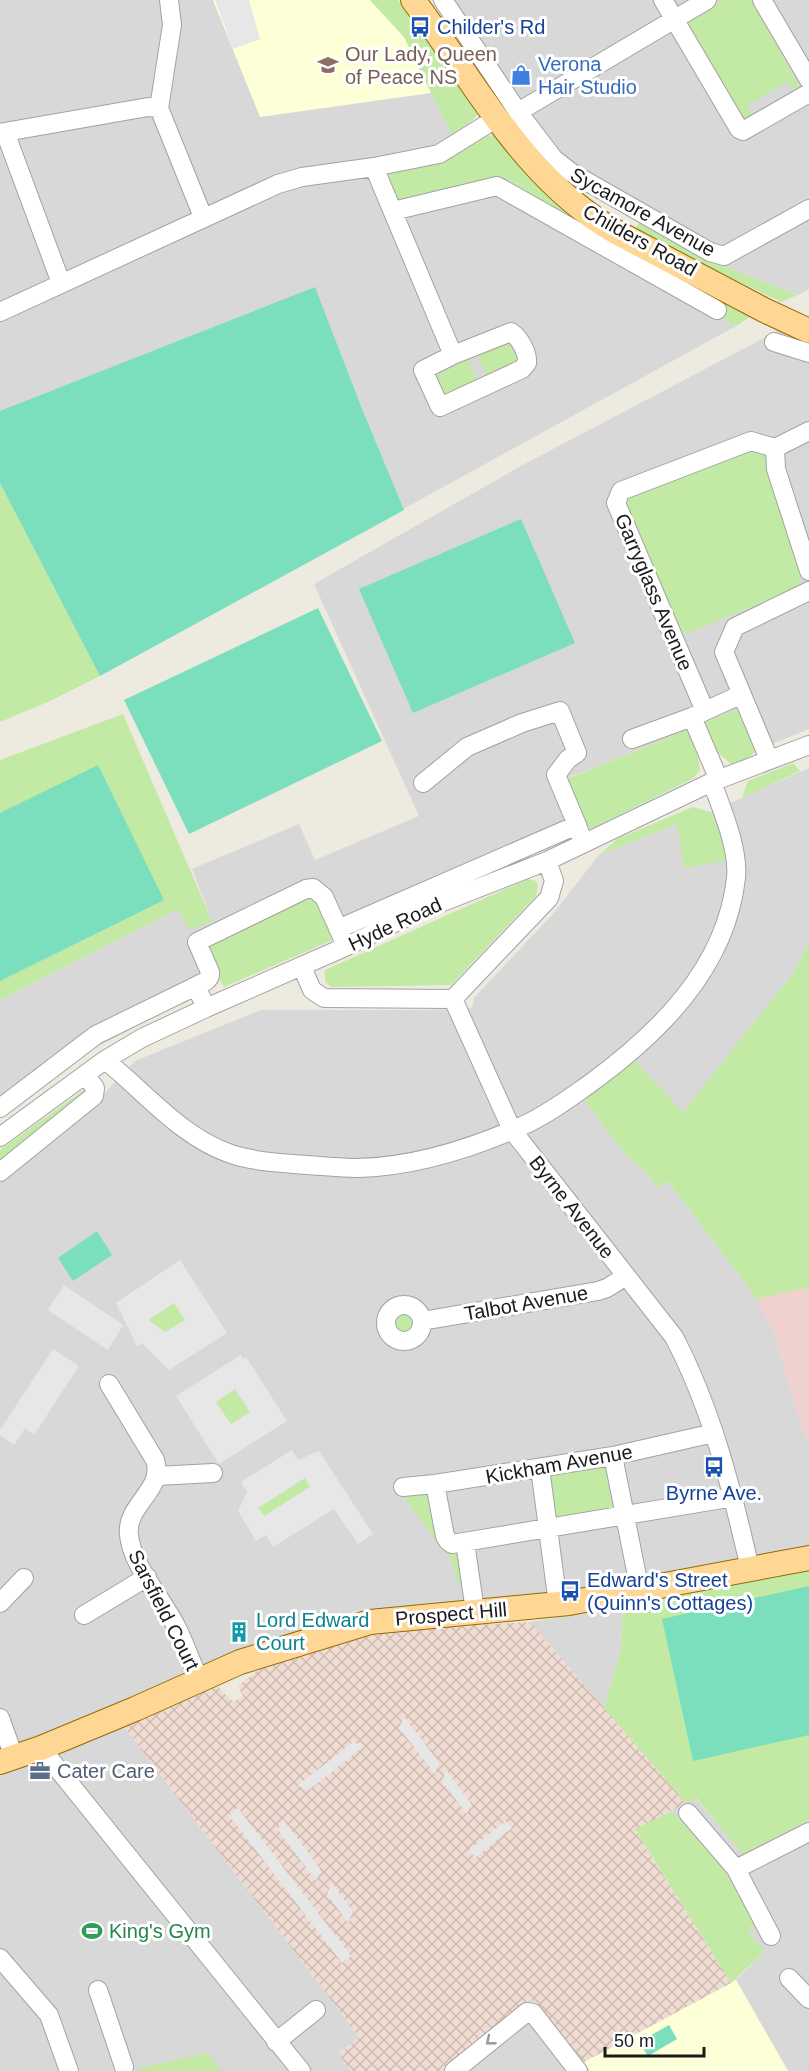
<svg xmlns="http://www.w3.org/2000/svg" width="809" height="2071" viewBox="0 0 809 2071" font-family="Arial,sans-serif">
  <defs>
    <pattern id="military-cross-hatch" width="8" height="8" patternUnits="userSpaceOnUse" patternTransform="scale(1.5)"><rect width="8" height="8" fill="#f0dcd2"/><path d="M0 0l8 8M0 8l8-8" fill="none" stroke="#cdbcb4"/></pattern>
  </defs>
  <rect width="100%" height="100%" fill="#edeae0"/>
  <!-- residential -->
  <path fill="#d9d8d8" d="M0 0H370L404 37 461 150 431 165 391 172 498 178 511 181 545 205 720 318 736 326 100 676 0 483Z
    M436 0H809V289L798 295 733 270 639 223 555 172Z
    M779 330 795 343 809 349V729L757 750 739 709 568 778 586 824 376 917 220 937 212 922 192 953 220 982 76 1058 0 1117V1000L178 909 212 921 192 869 299 824 315 860 419 816 314 584 519 467Z
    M809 768V942L794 972 683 1113 584 1100 626 1155 648 1174 657 1188 668 1181 757 1299 773 1330 805 1438H809V1551L545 1599 355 1611 106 1712 0 1750V1162L96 1102 135 1061 261 1010H435L472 1008 474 998 552 915 599 855 677 824 729 845 710 812Z
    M623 1607 621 1649 604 1708 530 1622Z
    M122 1724 359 2037 339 2053 351 2071H0V1769Z
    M695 1798 743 1853 809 1820V2071H788L736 1980 765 1951 747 1932 756 1925 723 1869 672 1811Z
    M532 1998 590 2071H443Z"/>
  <!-- commercial -->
  <path fill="#efd1ce" d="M809 1287V1438L805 1439 773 1330 757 1299Z"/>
  <!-- education -->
  <path fill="#fdffd7" d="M213 0H370L404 37 431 93 260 117Z
    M736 1980 788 2071H590L584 2062Z"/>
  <!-- military -->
  <path fill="url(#military-cross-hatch)" d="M530 1622 686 1803 635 1830 731 1983 584 2062 531 1998 443 2071H351L339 2054 359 2037 122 1724 217 1686 233 1702 243 1696 238 1686 262 1667 393 1629Z"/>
  <!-- grass -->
  <path fill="#c2eaa4" d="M370 0H398L479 112 474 119 452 135 404 37Z
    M724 0H751L800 87 793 90 788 82 747 105 753 116 745 118 737 114 686 27 687 22Z
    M496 135 753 315 736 326 720 318 545 205 511 181 498 178 404 202 395 198 387 178 391 172 431 165 487 136Z
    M639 223 733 270 798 295 781 302 634 231Z
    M505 341 512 344 517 353V361L487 376 477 354Z
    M468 360 478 382 446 396C440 392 435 381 436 374Z
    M755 449 765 455 802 578 794 589 686 634 680 630 623 507 627 499Z
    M0 483 100 676 50 701 0 722Z
    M739 709 757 750 748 759 731 764 716 751 703 723Z
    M123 714 212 921 189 930 178 909 0 1000V760Z
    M689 729 695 739 700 770 694 778 591 829 586 824 567 779Z
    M793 763 800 771 742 798 748 781Z
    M693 807 710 812 729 845 724 861 684 868 677 824 599 855 617 839Z
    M528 879 536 881 538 885 536 896 451 985 332 987 325 982V970Z
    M310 897 315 899 334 937 333 940 224 987 213 967 208 946 221 935Z
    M809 942V1287L757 1299 668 1181 657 1188 648 1174 626 1155 584 1100 635 1061 683 1112 794 972Z
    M85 1089 86 1092 0 1162V1150Z
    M175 1303 185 1320 165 1332 148 1320Z
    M392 1323a12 12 0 1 1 24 0a12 12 0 1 1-24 0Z
    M235 1389 250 1412 231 1425 216 1402Z
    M605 1464 613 1511 557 1519 549 1473Z
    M305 1478 311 1487 264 1517 258 1508Z
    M426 1492 448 1550 460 1557 465 1583 458 1584 450 1556 444 1552 402 1494Z
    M809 1570V1820L743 1854 696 1798 686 1803 604 1708 621 1649 623 1607Z
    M672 1811 723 1869 757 1925 748 1933 765 1951 731 1983 635 1829Z
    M208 2053 221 2071H137L140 2068Z"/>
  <!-- pitch -->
  <path fill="#7bdfbe" d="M315 287 362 409 404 510 100 676 0 483V411Z
    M521 519 575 643 413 713 359 589Z
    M318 608 382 741 189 834 124 700Z
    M98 765 164 900 0 981V813Z
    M97 1231 112 1255 73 1281 58 1258Z
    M809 1586V1735L693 1761 662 1619Z
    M669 2025 677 2039 648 2056 639 2042Z"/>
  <!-- parking -->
  <path fill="#e7e7e7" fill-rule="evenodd" d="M215 0H249L260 39 233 49Z
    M180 1260 227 1333 169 1370 142 1343 137 1346 116 1303ZM174 1303 185 1320 165 1332 148 1320Z
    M64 1285 123 1325 108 1350 48 1310Z
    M53 1349 79 1366 34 1435 25 1428 14 1445 0 1435V1430Z
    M241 1355 243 1359 246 1357 287 1421 219 1464 176 1396ZM235 1389 250 1412 231 1424 216 1402Z
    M292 1450 298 1460 319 1451 373 1534 358 1544 334 1509 273 1547 266 1535 256 1541 238 1511 247 1492 241 1482ZM305 1478 310 1487 264 1516 258 1508Z
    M404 1717 439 1762 435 1774 399 1728Z
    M353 1742 364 1746 309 1790 297 1786Z
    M446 1770 471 1803 467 1814 442 1782Z
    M238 1808 351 1956 342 1963 229 1815Z
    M283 1819 321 1870 316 1881 278 1830Z
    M506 1821 512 1828 475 1858 469 1850Z
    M332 1883 353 1912 348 1923 327 1894Z"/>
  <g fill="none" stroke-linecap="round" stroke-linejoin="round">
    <!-- minor casing -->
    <g stroke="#a2a2a2" stroke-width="20">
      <path id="minor" d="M169 0 172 25 159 108 203 217
        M443 0 518 112 554 159 572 173 710 252 724 256 809 209
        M663 0 739 129 743 131 809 93
        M762 0 809 80
        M518 112 707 0
        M5 132 61 283
        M0 133 148 107 159 108
        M374 167 453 355
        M393 211 497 186 717 310
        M0 312 278 184 302 177 374 167 439 154 497 118
        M511 332C520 338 528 353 527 363L522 369 440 407 423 370 453 355Z
        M774 342 809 353
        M809 431 775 448 776 469 809 571
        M705 711 616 503 621 491 751 441 775 448
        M692 717 719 780
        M632 739 692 717 740 695
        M769 759 724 652 735 627 809 591
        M423 783 467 747 522 723 560 711 577 753 568 759 556 775 577 825
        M338 929 577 825 581 836
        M302 967 312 990 324 998 453 999 512 1130 674 1337C712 1410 732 1489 750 1569
        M453 999 549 898 554 881 547 861
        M206 1008 196 986C203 982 211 981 210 972L197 942 306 889 313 888 324 897 343 939
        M105 1060C145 1092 181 1137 231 1154 255 1162 282 1163 307 1165 323 1166 340 1168 357 1168 412 1167 472 1148 522 1126 545 1116 568 1099 588 1085 657 1035 726 969 736 878 739 849 722 810 712 782
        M0 1108 96 1035 196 986
        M0 1137 105 1060 142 1038 206 1008 345 947 417 912 547 861 712 782 809 745
        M0 1172 94 1096 95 1088 90 1081
        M386 1323a18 18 0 1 1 36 0a18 18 0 1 1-36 0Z
        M422 1321 598 1291 607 1288 626 1276
        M109 1384 155 1460C165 1490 125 1505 129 1535 132 1566 163 1599 177 1628 185 1644 191 1662 199 1679
        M613 1456 640 1591
        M540 1468 558 1604
        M157 1476 213 1473
        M435 1484 445 1536 448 1541 452 1544 734 1497
        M403 1487 435 1484 613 1456 714 1433
        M465 1542 475 1611
        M0 1603 24 1578
        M84 1615 147 1577
        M0 1718 14 1757
        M41 1748 301 2071
        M688 1813 736 1869 809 1832
        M736 1869 771 1936
        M0 1958 49 2015 69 2071
        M789 1978 809 1999
        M98 1990 124 2067
        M276 2042 316 2010
        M454 2071 527 2012 533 2013 578 2071"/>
    </g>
    <!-- major casing -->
    <g stroke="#926b00" stroke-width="26">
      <path id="major" d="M413 0C475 82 525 181 618 233L764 310 809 331
        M0 1762 41 1748 135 1709 240 1662 370 1622 569 1603 809 1558"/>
    </g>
    <!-- minor -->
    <use href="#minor" stroke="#fff" stroke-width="18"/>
    <!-- major -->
    <use href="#major" stroke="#fed795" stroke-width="24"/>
  </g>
  <!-- one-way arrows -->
  <defs><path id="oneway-chevron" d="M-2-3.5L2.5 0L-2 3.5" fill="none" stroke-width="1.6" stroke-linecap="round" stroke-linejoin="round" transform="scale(1.5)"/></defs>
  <use stroke="#989898" href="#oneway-chevron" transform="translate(490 2041) rotate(141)"/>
  <!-- icons -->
  <defs>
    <g id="bus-bare" transform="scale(1.62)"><path d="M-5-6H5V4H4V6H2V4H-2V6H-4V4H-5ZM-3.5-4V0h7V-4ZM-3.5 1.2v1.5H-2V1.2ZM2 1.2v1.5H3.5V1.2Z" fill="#1a4fb4" stroke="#fff" stroke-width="2.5" paint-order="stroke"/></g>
    <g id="school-bare" transform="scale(1.62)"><path d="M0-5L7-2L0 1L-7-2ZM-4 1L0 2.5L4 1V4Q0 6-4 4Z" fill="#8d6e63" stroke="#fff" stroke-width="2.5" paint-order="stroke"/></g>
    <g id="shop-bare" transform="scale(1.62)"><path d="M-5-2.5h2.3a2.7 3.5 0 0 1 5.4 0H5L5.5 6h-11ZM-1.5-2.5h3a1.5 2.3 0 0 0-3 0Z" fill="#3f7fe0" stroke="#fff" stroke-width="2.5" paint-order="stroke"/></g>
    <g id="building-bare" transform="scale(1.62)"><path d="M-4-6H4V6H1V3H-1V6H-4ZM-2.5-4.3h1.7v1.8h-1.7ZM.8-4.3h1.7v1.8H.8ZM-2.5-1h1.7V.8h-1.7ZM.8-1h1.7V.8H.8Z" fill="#0f9aa8" stroke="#fff" stroke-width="2.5" paint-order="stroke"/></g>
    <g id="office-bare" transform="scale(1.62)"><path d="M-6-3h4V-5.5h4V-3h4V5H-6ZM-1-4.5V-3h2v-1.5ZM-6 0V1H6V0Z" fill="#5c6f8a" stroke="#fff" stroke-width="2.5" paint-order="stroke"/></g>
    <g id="stadium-bare" transform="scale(1.62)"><path d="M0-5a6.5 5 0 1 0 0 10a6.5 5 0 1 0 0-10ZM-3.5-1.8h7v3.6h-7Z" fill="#2e9e5b" stroke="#fff" stroke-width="2.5" paint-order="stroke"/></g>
  </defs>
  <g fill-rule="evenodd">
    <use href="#bus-bare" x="420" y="27"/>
    <use href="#school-bare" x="328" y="65"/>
    <use href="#shop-bare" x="521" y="75"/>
    <use href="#bus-bare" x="714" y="1467"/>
    <use href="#bus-bare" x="570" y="1591"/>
    <use href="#building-bare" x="239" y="1632"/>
    <use href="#office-bare" x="40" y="1771"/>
    <use href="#stadium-bare" x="92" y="1931"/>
  </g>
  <g text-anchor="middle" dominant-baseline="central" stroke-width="6" stroke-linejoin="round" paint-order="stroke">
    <!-- transit labels -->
    <g font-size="20" fill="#164399" stroke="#fff" text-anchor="start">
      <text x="437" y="27">Childer's Rd</text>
      <text x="714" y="1493" text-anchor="middle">Byrne Ave.</text>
      <text x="587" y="1580">Edward's Street<tspan x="587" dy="23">(Quinn's Cottages)</tspan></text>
    </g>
    <!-- education labels -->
    <g font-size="20" fill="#785e54" stroke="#fff" text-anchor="start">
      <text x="345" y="54">Our Lady, Queen<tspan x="345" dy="23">of Peace NS</tspan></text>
    </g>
    <!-- shop labels -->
    <g font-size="20" fill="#366cbe" stroke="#fff" text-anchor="start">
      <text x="538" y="64">Verona<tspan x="538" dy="23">Hair Studio</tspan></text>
    </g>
    <!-- street labels -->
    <g font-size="20" fill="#1b1b1b" stroke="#fff">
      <text transform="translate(643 212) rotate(29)">Sycamore Avenue</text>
      <text transform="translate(640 240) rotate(29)">Childers Road</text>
      <text transform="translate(654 592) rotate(67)">Garryglass Avenue</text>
      <text transform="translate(395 924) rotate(-25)">Hyde Road</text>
      <text transform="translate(572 1207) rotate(52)">Byrne Avenue</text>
      <text transform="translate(526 1303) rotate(-10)">Talbot Avenue</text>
      <text transform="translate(559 1464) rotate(-10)">Kickham Avenue</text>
      <text transform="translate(164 1610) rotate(63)">Sarsfield Court</text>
      <text transform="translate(451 1614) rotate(-5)">Prospect Hill</text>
    </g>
    <!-- culture labels -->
    <g font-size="20" fill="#0d838f" stroke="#fff" text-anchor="start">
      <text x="256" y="1620">Lord Edward<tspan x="256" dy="23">Court</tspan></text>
    </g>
    <!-- service labels -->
    <g font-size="20" fill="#4e5e75" stroke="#fff" text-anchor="start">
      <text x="57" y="1771">Cater Care</text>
    </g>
    <!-- leisure labels -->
    <g font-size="20" fill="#27864d" stroke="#fff" text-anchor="start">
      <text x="109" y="1931">King's Gym</text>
    </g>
  </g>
  <!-- scale -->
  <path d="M605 2047v9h99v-9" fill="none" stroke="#1b1b1b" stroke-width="3"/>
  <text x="614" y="2047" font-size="18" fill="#1b1b1b" stroke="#ffffff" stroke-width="4.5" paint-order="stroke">50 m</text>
</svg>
